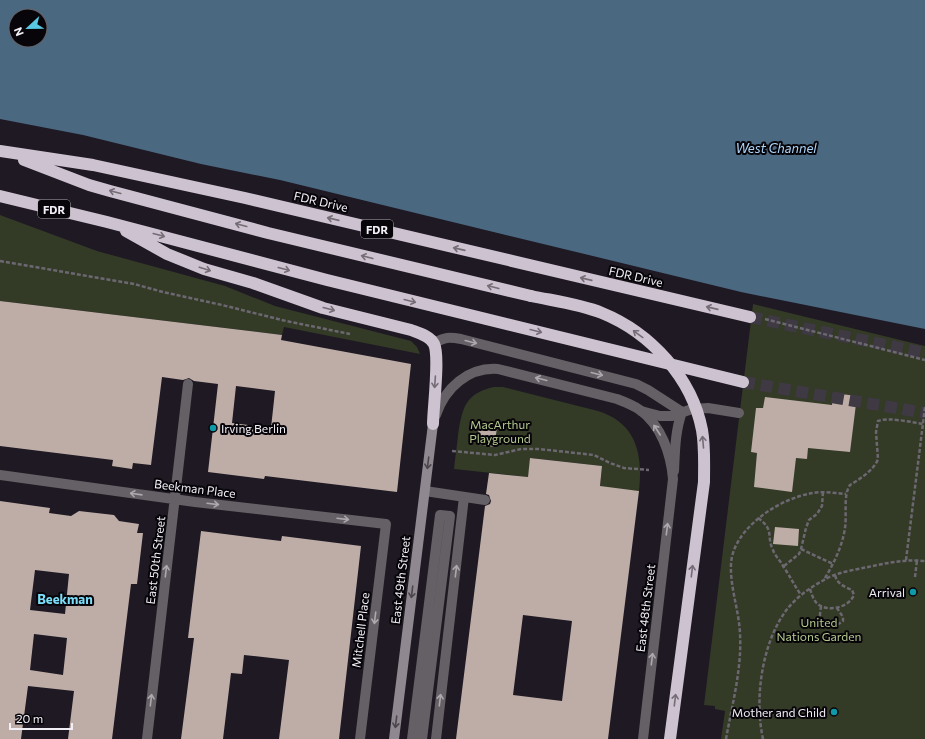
<svg xmlns="http://www.w3.org/2000/svg" width="925" height="739" viewBox="0 0 925 739" font-family="Commissioner,sans-serif">
  <rect width="100%" height="100%" fill="#1e1923"/>
  <!-- green -->
  <path fill="#333a26" d="M0 215 97 251 225 286 275 306 411 341 417 347 420 354 284 327 282 335 0 301Z
    M753 304 925 346V739H721L725 711 715 709V706L704 705Z
    M494 387H503L598 411C637 423 643 455 639 491L600 487 602 466 531 458 528 477 454 469C455 458 457 446 458 435 462 409 465 393 494 387Z"/>
  <!-- water -->
  <path fill="#4b6881" fill-rule="evenodd" d="M0 0H925V329L741 292 280 180 201 164 83 135 0 119ZM16 16H40V40H16Z"/>
  <!-- building -->
  <path fill="#beada7" fill-rule="evenodd" d="M0 301 282 335 281 340 411 364 397 492 265 476 264 479 208 472 218 384 194 381 189 378 183 380 162 377 151 465 133 463 132 469 112 466 113 460 0 446ZM236 386 275 391 271 428 232 423Z
    M833 393 857 396 850 452 808 448 807 459 796 458 792 492 754 487 757 453 751 452 756 408H763L765 397 832 405Z
    M479 426 497 428 494 447 477 444Z
    M530 458 602 466 600 486 639 491 608 739H456L485 506 490 504 491 501 489 495 486 494 489 473 528 477ZM523 615 572 621 562 701 513 695Z
    M0 501 50 508 49 513 71 516 79 511 114 515 119 521 139 524 137 533H143L137 584H131L112 739H68L74 691 28 686 21 739H0ZM35 570 69 574 65 614 30 610ZM34 634 67 638 63 675 30 670Z
    M775 527 799 529 798 546 773 544Z
    M201 531 281 541 282 536 361 546 339 739H279L289 660 244 655 242 674 231 673 223 739H181L194 638H188Z"/>
  <g fill="none" stroke-linecap="round" stroke-linejoin="round">
    <!-- motorway-tunnel -->
    <path stroke="#3e3943" stroke-width="12" stroke-dasharray="12 6" stroke-linecap="butt" d="M750 317 925 353
      M743 382 925 413"/>
    <!-- path -->
    <path stroke="#6c6871" stroke-width="2.5" stroke-dasharray="4 2" stroke-linecap="butt" d="M0 261 134 284 163 292 222 305 286 321 350 334
      M765 319 925 360
      M452 451 495 455 521 449H539L594 455 610 463 624 468 649 470
      M758 518C775 530 766 536 773 550 775 556 780 560 783 566 790 576 794 585 801 595
      M801 549 833 564
      M906 560 925 407
      M784 566 799 554 801 549 806 528 809 520 817 514 822 506 823 492
      M915 577 917 560
      M825 578C834 563 842 547 845 528 847 515 843 495 850 485 860 479 874 470 878 459L876 432 878 421C888 417 911 422 923 424
      M810 589C812 595 814 602 819 605 830 612 849 607 854 595L852 590C845 587 837 584 835 575
      M821 606 820 614V622L826 627H834L843 621V617L837 608
      M726 739C732 705 742 669 740 634 739 610 730 588 731 564 733 528 780 498 813 493 823 491 835 493 846 494
      M763 739C754 698 762 641 788 608 798 596 811 587 824 580 837 572 854 570 868 567 887 563 905 559 925 561"/>
    <!-- service -->
    <path stroke="#646065" stroke-width="10" d="M434 343C445 337 449 337 461 339L636 384 648 390 682 412
      M641 411 660 416H672L692 409 708 408 739 413
      M674 471C675 452 675 431 682 412
      M425 491 485 500
      M436 739 464 497"/>
    <!-- pedestrian -->
    <path stroke="#646065" stroke-width="10" d="M412 739 440 515 450 516 422 739"/>
    <!-- minor -->
    <path stroke="#646065" stroke-width="10" d="M436 415C445 388 468 367 498 369L617 399C625 402 633 405 640 410 661 425 671 454 673 479L643 739
      M0 475 195 502 386 524 360 739
      M147 739 188 384"/>
    <!-- secondary -->
    <path stroke="#8f8890" stroke-width="10" d="M394 739 433 424"/>
    <!-- motorway -->
    <path stroke="#cdc2cf" stroke-width="12" d="M0 151 93 165 245 198 750 317
      M24 160 89 185 110 191 268 233 531 296
      M0 196 107 222 327 280 743 382
      M126 231 167 254 204 269 253 283 323 308 411 330C419 333 430 336 434 344 440 356 433 409 433 424"/>
    <!-- motorway-bridge -->
    <path stroke="#cdc2cf" stroke-width="12" d="M531 296C555 301 580 304 602 313 651 333 692 378 702 430 705 447 704 464 704 482L670 739"/>
  </g>
  <!-- one-way arrows -->
  <defs><path id="oneway-shaft" d="M-6 0H5M1.5-3L5.5 0L1.5 3" fill="none" stroke-width="1.6" stroke-linecap="round" stroke-linejoin="round"/></defs>
  <g stroke="#746d76">
    <use href="#oneway-shaft" transform="translate(115 192) rotate(-165)"/>
    <use href="#oneway-shaft" transform="translate(333 219) rotate(-167)"/>
    <use href="#oneway-shaft" transform="translate(241 225) rotate(-165)"/>
    <use href="#oneway-shaft" transform="translate(159 235) rotate(15)"/>
    <use href="#oneway-shaft" transform="translate(459 249) rotate(-167)"/>
    <use href="#oneway-shaft" transform="translate(367 257) rotate(-166)"/>
    <use href="#oneway-shaft" transform="translate(205 269) rotate(18)"/>
    <use href="#oneway-shaft" transform="translate(284 269) rotate(15)"/>
    <use href="#oneway-shaft" transform="translate(586 279) rotate(-167)"/>
    <use href="#oneway-shaft" transform="translate(493 287) rotate(-166)"/>
    <use href="#oneway-shaft" transform="translate(410 301) rotate(14)"/>
    <use href="#oneway-shaft" transform="translate(712 308) rotate(-167)"/>
    <use href="#oneway-shaft" transform="translate(329 309) rotate(15)"/>
    <use href="#oneway-shaft" transform="translate(536 331) rotate(14)"/>
    <use href="#oneway-shaft" transform="translate(638 334) rotate(-144)"/>
    <use href="#oneway-shaft" transform="translate(435 382) rotate(94)"/>
    <use href="#oneway-shaft" transform="translate(703 442) rotate(-95)"/>
    <use href="#oneway-shaft" transform="translate(692 571) rotate(-83)"/>
    <use href="#oneway-shaft" transform="translate(675 700) rotate(-83)"/>
  </g>
  <g stroke="#aca8ae">
    <use href="#oneway-shaft" transform="translate(471 342) rotate(14)"/>
    <use href="#oneway-shaft" transform="translate(597 374) rotate(14)"/>
    <use href="#oneway-shaft" transform="translate(541 379) rotate(-166)"/>
    <use href="#oneway-shaft" transform="translate(657 430) rotate(-123)"/>
    <use href="#oneway-shaft" transform="translate(136 494) rotate(-172)"/>
    <use href="#oneway-shaft" transform="translate(213 504) rotate(7)"/>
    <use href="#oneway-shaft" transform="translate(343 519) rotate(7)"/>
    <use href="#oneway-shaft" transform="translate(667 529) rotate(-83)"/>
    <use href="#oneway-shaft" transform="translate(166 571) rotate(-83)"/>
    <use href="#oneway-shaft" transform="translate(456 571) rotate(-83)"/>
    <use href="#oneway-shaft" transform="translate(375 618) rotate(97)"/>
    <use href="#oneway-shaft" transform="translate(652 659) rotate(-83)"/>
    <use href="#oneway-shaft" transform="translate(151 700) rotate(-83)"/>
    <use href="#oneway-shaft" transform="translate(440 700) rotate(-83)"/>
  </g>
  <g stroke="#4b464c">
    <use href="#oneway-shaft" transform="translate(428 463) rotate(97)"/>
    <use href="#oneway-shaft" transform="translate(412 592) rotate(97)"/>
    <use href="#oneway-shaft" transform="translate(396 722) rotate(97)"/>
  </g>
  <!-- markers -->
  <g fill="#0f9aa8" stroke="#070509" stroke-width="1.5">
    <circle cx="213" cy="428" r="4"/>
    <circle cx="913" cy="592" r="4"/>
    <circle cx="834" cy="712" r="4"/>
  </g>
  <g text-anchor="middle" dominant-baseline="central" stroke-width="4" stroke-linejoin="round" paint-order="stroke">
    <!-- shield labels -->
    <g fill="#070509" stroke="#aca9b0" stroke-width="1">
      <rect x="38" y="200" width="32" height="18" rx="3"/>
      <rect x="361" y="220" width="32" height="18" rx="3"/>
    </g>
    <g font-size="11" font-weight="bold" fill="#f3eff7">
      <text x="54" y="209">FDR</text>
      <text x="377" y="229">FDR</text>
    </g>
    <!-- street labels -->
    <g font-size="12" fill="#f3eff7" stroke="#070509">
      <text transform="translate(321 201) rotate(13)">FDR Drive</text>
      <text transform="translate(636 276) rotate(13)">FDR Drive</text>
      <text transform="translate(195 488) rotate(7)">Beekman Place</text>
      <text transform="translate(155 560) rotate(-83)">East 50th Street</text>
      <text transform="translate(400 580) rotate(-83)">East 49th Street</text>
      <text transform="translate(645 608) rotate(-83)">East 48th Street</text>
      <text transform="translate(360 630) rotate(-83)">Mitchell Place</text>
    </g>
    <!-- park labels -->
    <g font-size="12" fill="#b3c88d" stroke="#070509">
      <text x="500" y="424">MacArthur<tspan x="500" dy="14">Playground</tspan></text>
      <text x="819" y="622">United<tspan x="819" dy="14">Nations Garden</tspan></text>
    </g>
    <!-- poi labels -->
    <g font-size="12" fill="#f3eff7" stroke="#070509" text-anchor="end">
      <text x="221" y="428" text-anchor="start">Irving Berlin</text>
      <text x="905" y="592">Arrival</text>
      <text x="826" y="712">Mother and Child</text>
    </g>
    <!-- water labels -->
    <g font-size="13" font-style="italic" fill="#acd5f9" stroke="#070509">
      <text x="776" y="148">West Channel</text>
    </g>
    <!-- neighbourhood labels -->
    <g font-size="13" font-weight="bold" fill="#7bdff9" stroke="#070509">
      <text x="65" y="599">Beekman</text>
    </g>
  </g>
  <!-- north arrow -->
  <g transform="translate(28 28) rotate(248)"><circle r="19" fill="#070509" stroke="#656368"/>
  <path d="M0-3L7 15L0 10L-7 15Z" fill="#58c8e4"/>
  <text y="-6" font-size="11" font-weight="bold" text-anchor="middle" fill="#f3eff7">N</text>
  </g>
  <!-- scale -->
  <path d="M10 723v6h62v-6" fill="none" stroke="#f3eff7" stroke-width="2"/>
  <text x="16" y="723" font-size="12" fill="#f3eff7" stroke="#070509" stroke-width="3" paint-order="stroke">20 m</text>
</svg>
